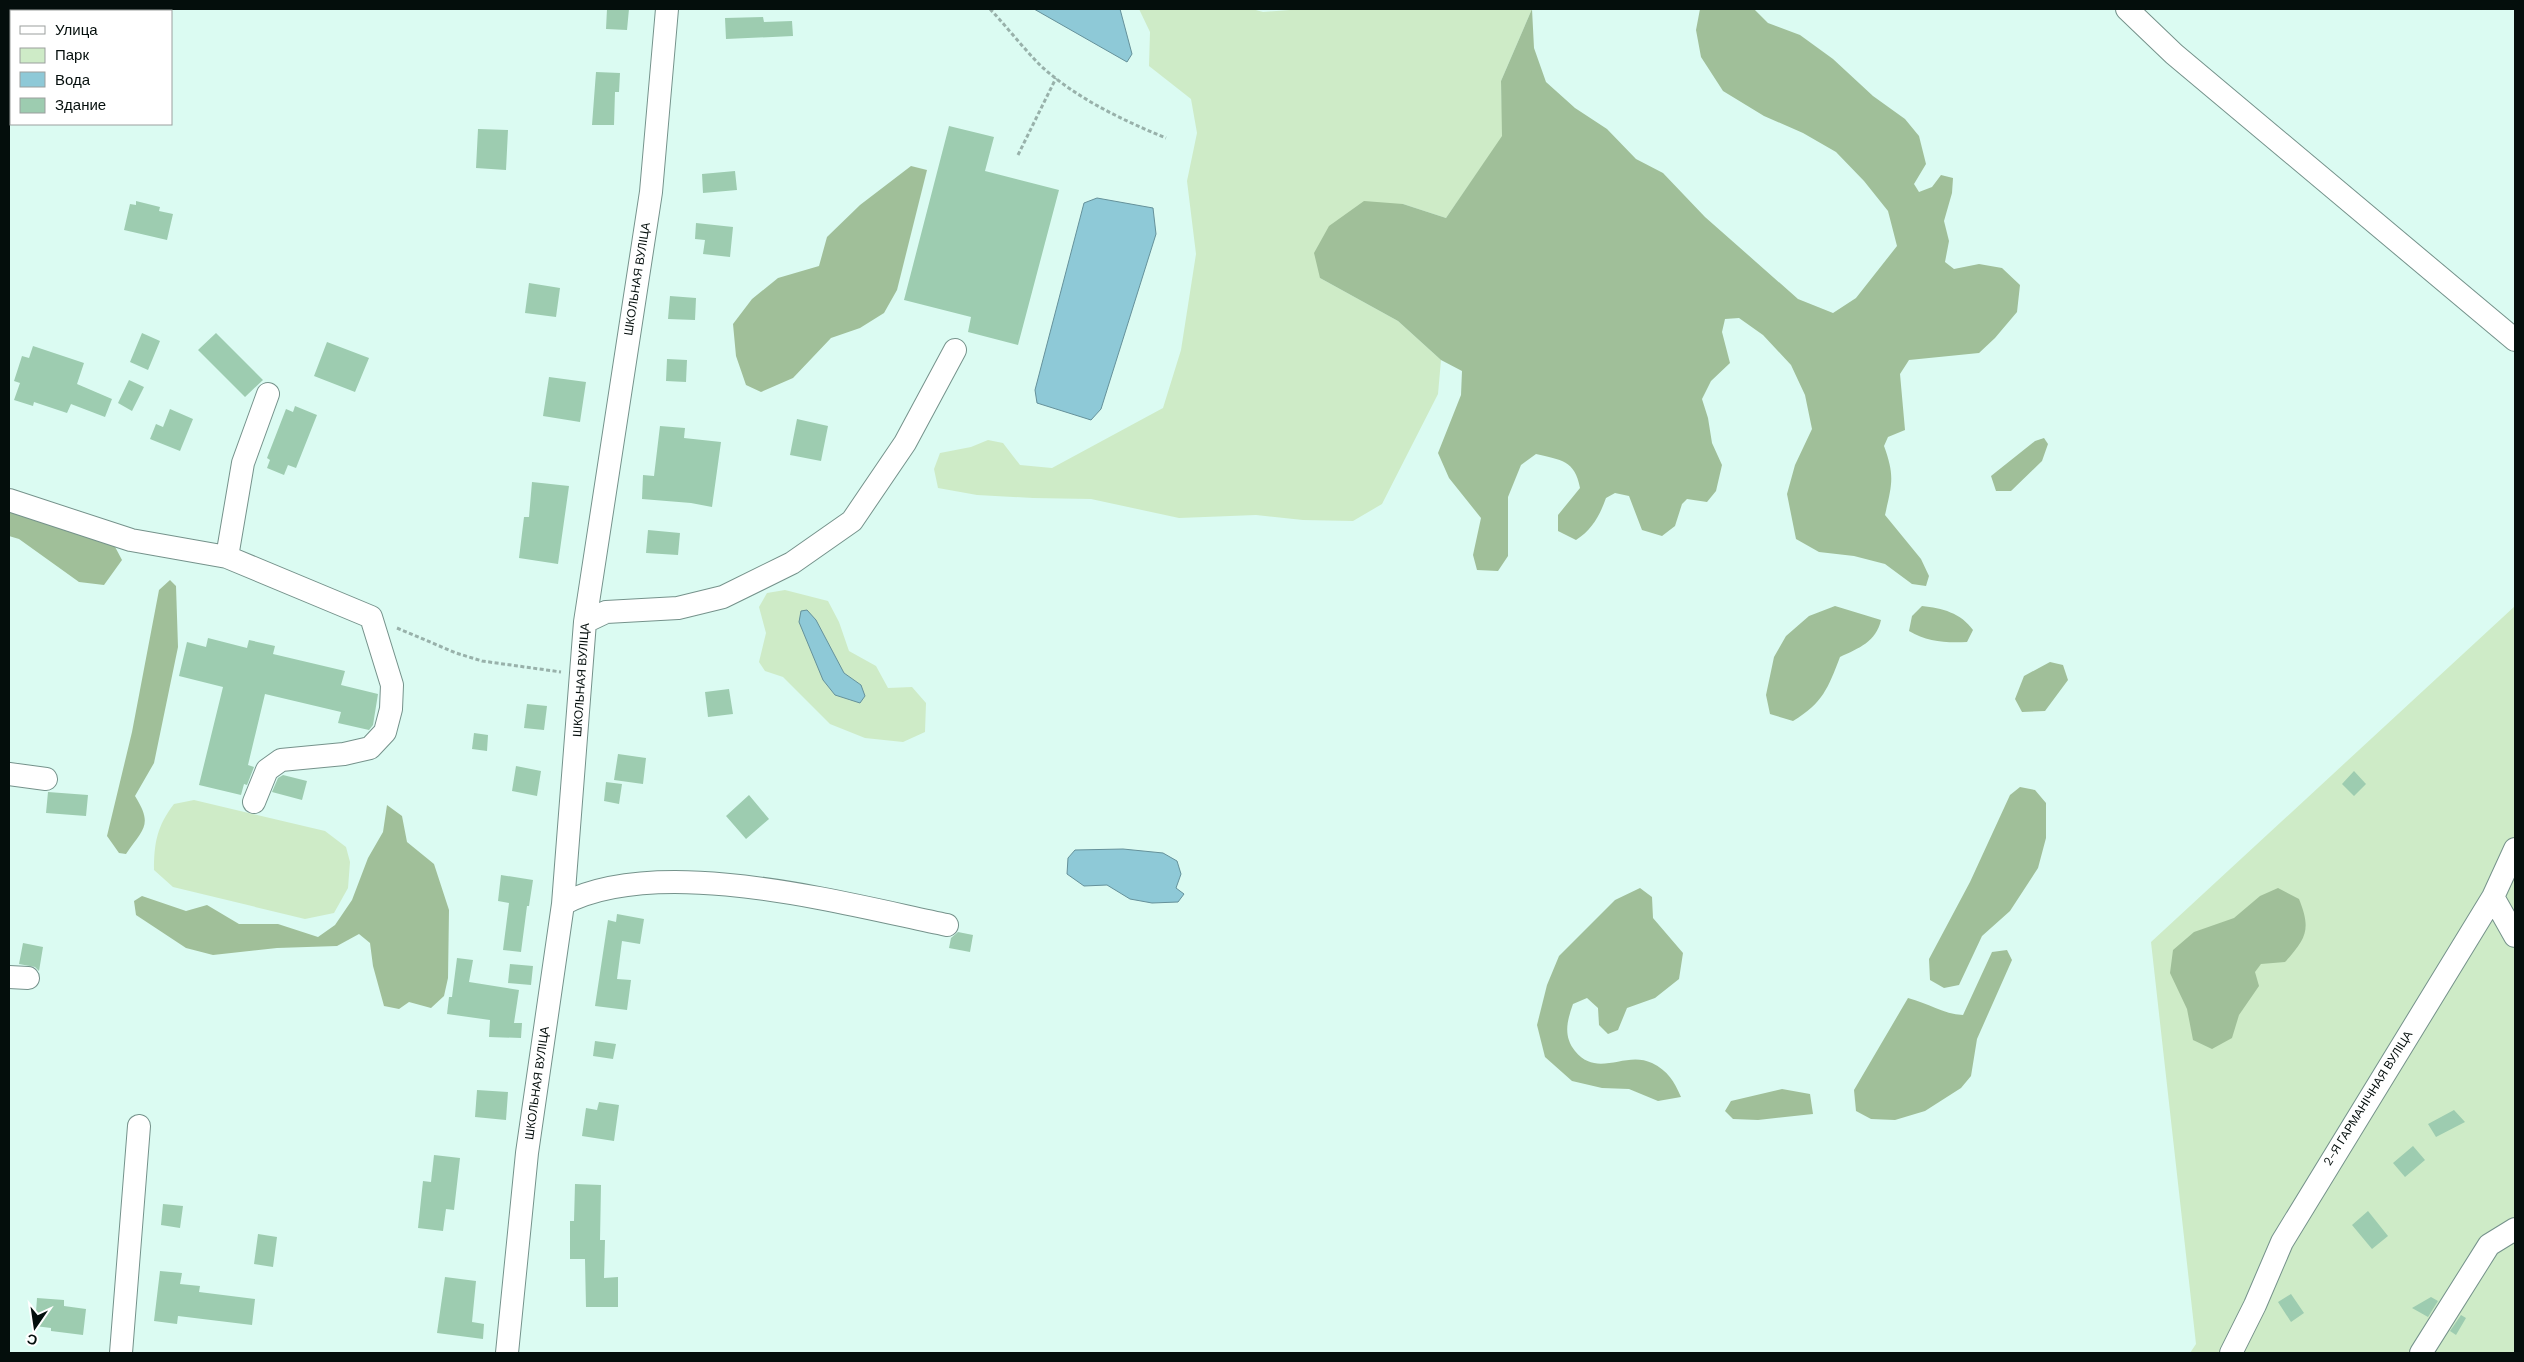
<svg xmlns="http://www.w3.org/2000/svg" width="2524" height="1362" viewBox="0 0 2524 1362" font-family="'DM Sans',sans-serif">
  <rect width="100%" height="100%" fill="#dbfbf2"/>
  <!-- green -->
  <path fill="#ceebc7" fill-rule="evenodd" d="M1139 9H1252L1263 12 1303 9H1532L1501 81 1503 136 1446 218 1403 204 1320 278 1398 321 1441 360 1438 394 1382 504 1353 521 1303 520 1256 515 1179 518 1091 499 1033 498 977 495 938 488 934 469 940 453 971 447 988 440 1003 443 1020 465 1052 468 1163 408 1181 350 1196 254 1187 181 1197 133 1191 99 1149 66 1150 32Z
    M785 590 828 601 839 622 849 651 876 666 888 688 912 687 926 703 925 732 903 742 865 738 830 724 783 677 765 671 759 662 766 633 759 607 767 593ZM816 620 844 673 861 685 850 701Z
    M2515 606V1353H2190L2196 1344 2151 942Z
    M194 800 325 831 346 847 350 862 348 888 334 913 305 919 173 887 154 870C154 843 157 826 174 804Z"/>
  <!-- forest -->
  <path fill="#a0bf99" d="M1532 9 1534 48 1546 82 1575 108 1607 129 1636 159 1663 173 1705 217 1798 299 1833 313 1856 298 1897 246 1888 211 1864 181 1836 152 1803 133 1764 116 1723 91 1701 57 1696 30 1700 9H1754L1768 23 1800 35 1833 59 1873 96 1905 119 1919 136 1926 164 1914 184 1919 192 1932 187 1941 175 1953 178 1952 193 1944 221 1949 241 1945 262 1954 269 1979 264 2002 268 2020 285 2017 312 1995 338 1979 353 1909 360 1900 374 1905 430 1888 437 1884 446C1895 476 1892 484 1885 515L1921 559 1929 576 1926 586 1912 584 1885 564 1854 556 1819 552 1796 539 1787 494 1795 465 1812 429 1805 395 1791 365 1763 335 1739 318 1725 319 1722 332 1730 363 1711 381 1702 399 1708 418 1712 443 1722 465 1716 491 1707 502 1687 499 1682 504 1675 526 1662 536 1642 530 1629 496 1615 493 1606 498C1600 515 1592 530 1576 540L1558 531V515L1580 488C1575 460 1561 460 1536 454L1521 465 1508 497V556L1498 571 1477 570 1473 555 1481 518 1449 478 1438 453 1461 395 1462 371 1441 360 1398 321 1320 278 1314 253 1329 226 1364 201 1403 204 1446 218 1502 136 1501 81Z
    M911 166 927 170 897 290 884 313 860 328 831 338 793 378 761 392 746 385 736 356 733 324 752 299 778 278 819 266 827 237 860 205Z
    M2044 438 2048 444 2042 461 2011 491H1996L1991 476 2035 441Z
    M9 507 113 543 122 560 104 585 79 582 19 539 9 536Z
    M170 580 176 586 178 647 154 763 135 796C153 825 144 828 126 854L119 853 107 836 132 732 159 590Z
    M1835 606 1881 620C1876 642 1859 648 1840 657 1828 688 1823 703 1793 721L1770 714 1766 695 1774 657 1786 636 1809 616Z
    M1922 606C1942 608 1961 613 1973 630L1967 642C1946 643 1927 642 1909 631L1912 616Z
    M2050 662 2063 665 2068 680 2045 711 2022 712 2015 699 2024 676Z
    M2020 787 2035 790 2046 803V838L2038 868 2010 911 1982 936 1959 985 1944 988 1930 980 1929 959 1970 882 2010 795Z
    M387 805 402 816 407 842 434 864 449 910 448 978 444 996 431 1008 409 1002 399 1009 384 1006 373 966 370 943 359 934 337 946 277 948 213 955 186 948 136 915 134 901 142 896 186 911 207 905 239 924H278L318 937 335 925 352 900 368 858 383 832Z
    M1640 888 1652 897 1653 918 1683 953 1679 979 1655 998 1627 1008 1618 1030 1608 1034 1599 1025 1598 1008 1587 998 1573 1004C1567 1021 1563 1036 1575 1051 1598 1079 1625 1050 1652 1063 1668 1071 1674 1081 1681 1097L1658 1101 1629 1089 1602 1088 1572 1081 1545 1057 1537 1025 1547 985 1559 956 1615 900Z
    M2278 888 2299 899C2311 929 2307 938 2285 962L2261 964 2255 972 2259 986 2239 1015 2232 1038 2212 1049 2193 1040 2187 1009 2170 973 2173 950 2194 932 2234 918 2260 896Z
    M2007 950 2012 960 1977 1039 1971 1076 1961 1088 1925 1111 1895 1120 1871 1119 1856 1111 1854 1090 1908 998C1928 1003 1943 1014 1963 1015L1992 952Z
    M1782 1089 1810 1094 1813 1114 1758 1120 1733 1119 1725 1111 1731 1101Z"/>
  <!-- water -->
  <path fill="#8ec9d7" stroke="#65919a" d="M1034 9H1120L1132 54 1127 62Z
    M1097 198 1153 208 1156 234 1101 409 1091 420 1037 403 1035 390 1084 203Z
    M807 610 816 620 844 673 861 685 865 696 860 703 835 695 823 680 799 622 801 611Z
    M1123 849 1163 853 1177 861 1181 874 1176 888 1184 894 1178 902 1152 903 1130 899 1107 885 1084 886 1067 874 1068 858 1075 850Z"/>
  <!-- building -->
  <path fill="#9dccb0" d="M607 9H629L627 30 606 29Z
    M763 17 764 22 792 21 793 36 726 39 725 18Z
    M596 72 620 73 619 92H615L614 125H592Z
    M949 126 994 137 985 171 1059 190 1018 345 968 332 971 317 904 300Z
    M478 129 508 130 506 170 476 168Z
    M735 171 737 190 703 193 702 174Z
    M136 201 160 207 159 211 173 214 167 240 124 230 130 204 136 205Z
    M696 223 733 227 730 257 703 254 705 240 695 239Z
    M529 283 560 288 556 317 525 313Z
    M670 296 696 298 695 320 668 319Z
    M142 333 160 341 148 370 130 362Z
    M216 333 263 380 245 397 198 350Z
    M327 342 369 358 355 392 314 376Z
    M33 346 84 363 77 384 112 399 105 417 71 404 67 413 34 402 33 406 14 400 20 383 14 381 22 356 29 358Z
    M667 359 687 360 686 382 666 381Z
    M549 377 586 382 580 422 543 416Z
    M129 380 144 387 132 411 118 403Z
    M295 406 317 415 296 468 288 465 284 475 267 468 270 460 267 458 286 409 293 412Z
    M170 409 193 419 180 451 150 439 156 424 163 427Z
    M797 419 828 426 821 461 790 455Z
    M660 426 685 428 684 438 721 442 712 507 691 503 642 499 643 475 654 476Z
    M532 482 569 486 558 564 519 558 524 517H529Z
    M648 530 680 533 678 555 646 553Z
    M208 638 247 648 249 640 275 646 273 654 345 671 341 685 378 694 373 725 369 730 338 723 341 712 265 694 248 765 254 767 247 785 244 784 241 795 199 785 223 687 179 676 187 642 206 647Z
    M729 689 733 714 708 717 705 692Z
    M527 704 547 706 544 730 524 728Z
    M474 733 488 735 487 751 472 749Z
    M618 754 646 758 643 784 614 780Z
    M516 766 541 771 537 796 512 791Z
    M2354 771 2366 784 2354 796 2342 784Z
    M283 775 307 781 302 800 272 792 278 778Z
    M606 782 622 784 619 804 604 801Z
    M48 792 88 795 86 816 46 813Z
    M749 795 769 819 746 839 726 816Z
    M501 875 533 880 529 906H527L521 952 503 950 509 903 498 901Z
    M617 914 644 919 640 944 622 941 617 979 631 980 627 1010 595 1006 608 920 616 922Z
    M958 932 973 935 970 952 949 948 951 938Z
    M23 943 43 947 39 971 35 967 19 964Z
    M457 958 473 960 469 982 519 990 514 1023H522L521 1038 489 1037 490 1020 447 1014 449 997H452Z
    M510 964 533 966 531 985 508 983Z
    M595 1041 616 1044 613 1059 593 1056Z
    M477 1090 508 1092 506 1120 475 1117Z
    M599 1102 619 1105 614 1141 582 1136 586 1108 597 1110Z
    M2454 1110 2465 1122 2436 1137 2428 1124Z
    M2413 1146 2425 1160 2405 1177 2393 1163Z
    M434 1155 460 1158 454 1210 446 1209 443 1231 418 1228 423 1181 431 1182Z
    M575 1184 601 1185 600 1240H605L604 1278 618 1277V1307H586L585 1259H570V1221H574Z
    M163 1204 183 1206 180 1228 161 1225Z
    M2368 1211 2388 1236 2372 1249 2352 1225Z
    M258 1234 277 1237 273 1267 254 1264Z
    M160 1271 182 1273 180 1284 200 1286 199 1292 255 1299 252 1325 178 1316 177 1324 154 1321Z
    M445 1277 476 1281 472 1322 484 1324 483 1339 437 1333Z
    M2291 1294 2304 1313 2291 1322 2278 1302Z
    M2431 1297 2438 1301 2428 1317 2412 1308Z
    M37 1298 64 1300V1306L86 1309 83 1335 51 1331V1328L35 1326Z
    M2461 1315 2466 1318 2456 1335 2450 1331Z"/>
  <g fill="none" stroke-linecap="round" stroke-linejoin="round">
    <!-- minor casing -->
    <g stroke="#75928b" stroke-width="24">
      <path id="minor" d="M2127 9 2174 54 2515 340
        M9 500 131 540 227 557 371 617 392 685 391 709 385 732 370 748 344 754 281 760 267 770 254 802
        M227 557 243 463 268 394
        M585 622 606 612 678 608 723 597 792 563 852 521 905 443 955 350
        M9 774 46 779
        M2493 897 2515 936
        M563 904C659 853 845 904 947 925
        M9 977 28 978
        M121 1353 139 1126
        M507 1353 527 1153 563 904 585 622 651 192 667 9
        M2231 1353 2255 1305 2282 1242 2493 897 2515 849
        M2421 1353 2489 1245 2515 1229"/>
    </g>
    <!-- path -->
    <path stroke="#98b1aa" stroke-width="3" stroke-dasharray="4 2.5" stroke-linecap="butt" d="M990 9C1007 27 1023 48 1041 66 1076 98 1122 120 1166 138
      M1018 155 1056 78
      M397 628 456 653 482 661 561 672"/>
    <!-- minor -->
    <use href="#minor" stroke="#fff" stroke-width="22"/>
  </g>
  <g text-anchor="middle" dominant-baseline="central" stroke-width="4" stroke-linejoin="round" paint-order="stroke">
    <!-- street labels -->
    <g font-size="12" fill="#040e0c" stroke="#fff">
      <text transform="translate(637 279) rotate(-81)">ШКОЛЬНАЯ ВУЛІЦА</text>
      <text transform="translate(581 680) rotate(-86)">ШКОЛЬНАЯ ВУЛІЦА</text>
      <text transform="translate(537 1083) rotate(-82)">ШКОЛЬНАЯ ВУЛІЦА</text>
      <text transform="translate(2368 1098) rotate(-58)">2-Я ГАРМАНІЧНАЯ ВУЛІЦА</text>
    </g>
  </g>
  <!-- border -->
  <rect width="2524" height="1362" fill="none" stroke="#040e0c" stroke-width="20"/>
  <!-- legend -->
  <rect x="10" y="10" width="162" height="115" fill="#ffffff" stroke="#9b9f9e"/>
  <rect x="20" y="26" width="25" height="8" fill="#ffffff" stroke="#9b9f9e"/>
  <text x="55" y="35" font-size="15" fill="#040e0c">Улица</text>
  <rect x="20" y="48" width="25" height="15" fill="#ceebc7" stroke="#9b9f9e"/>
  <text x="55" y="60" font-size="15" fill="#040e0c">Парк</text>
  <rect x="20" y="72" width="25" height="15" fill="#8ec9d7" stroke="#9b9f9e"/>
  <text x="55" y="85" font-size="15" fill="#040e0c">Вода</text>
  <rect x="20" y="98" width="25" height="15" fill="#9dccb0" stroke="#9b9f9e"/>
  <text x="55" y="110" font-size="15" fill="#040e0c">Здание</text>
  <!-- north arrow -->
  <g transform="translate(35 1327) rotate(193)" stroke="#ffffff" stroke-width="4" paint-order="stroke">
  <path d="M0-4L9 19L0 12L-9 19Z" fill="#040e0c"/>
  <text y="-8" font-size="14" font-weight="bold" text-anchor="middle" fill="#040e0c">С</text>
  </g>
</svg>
